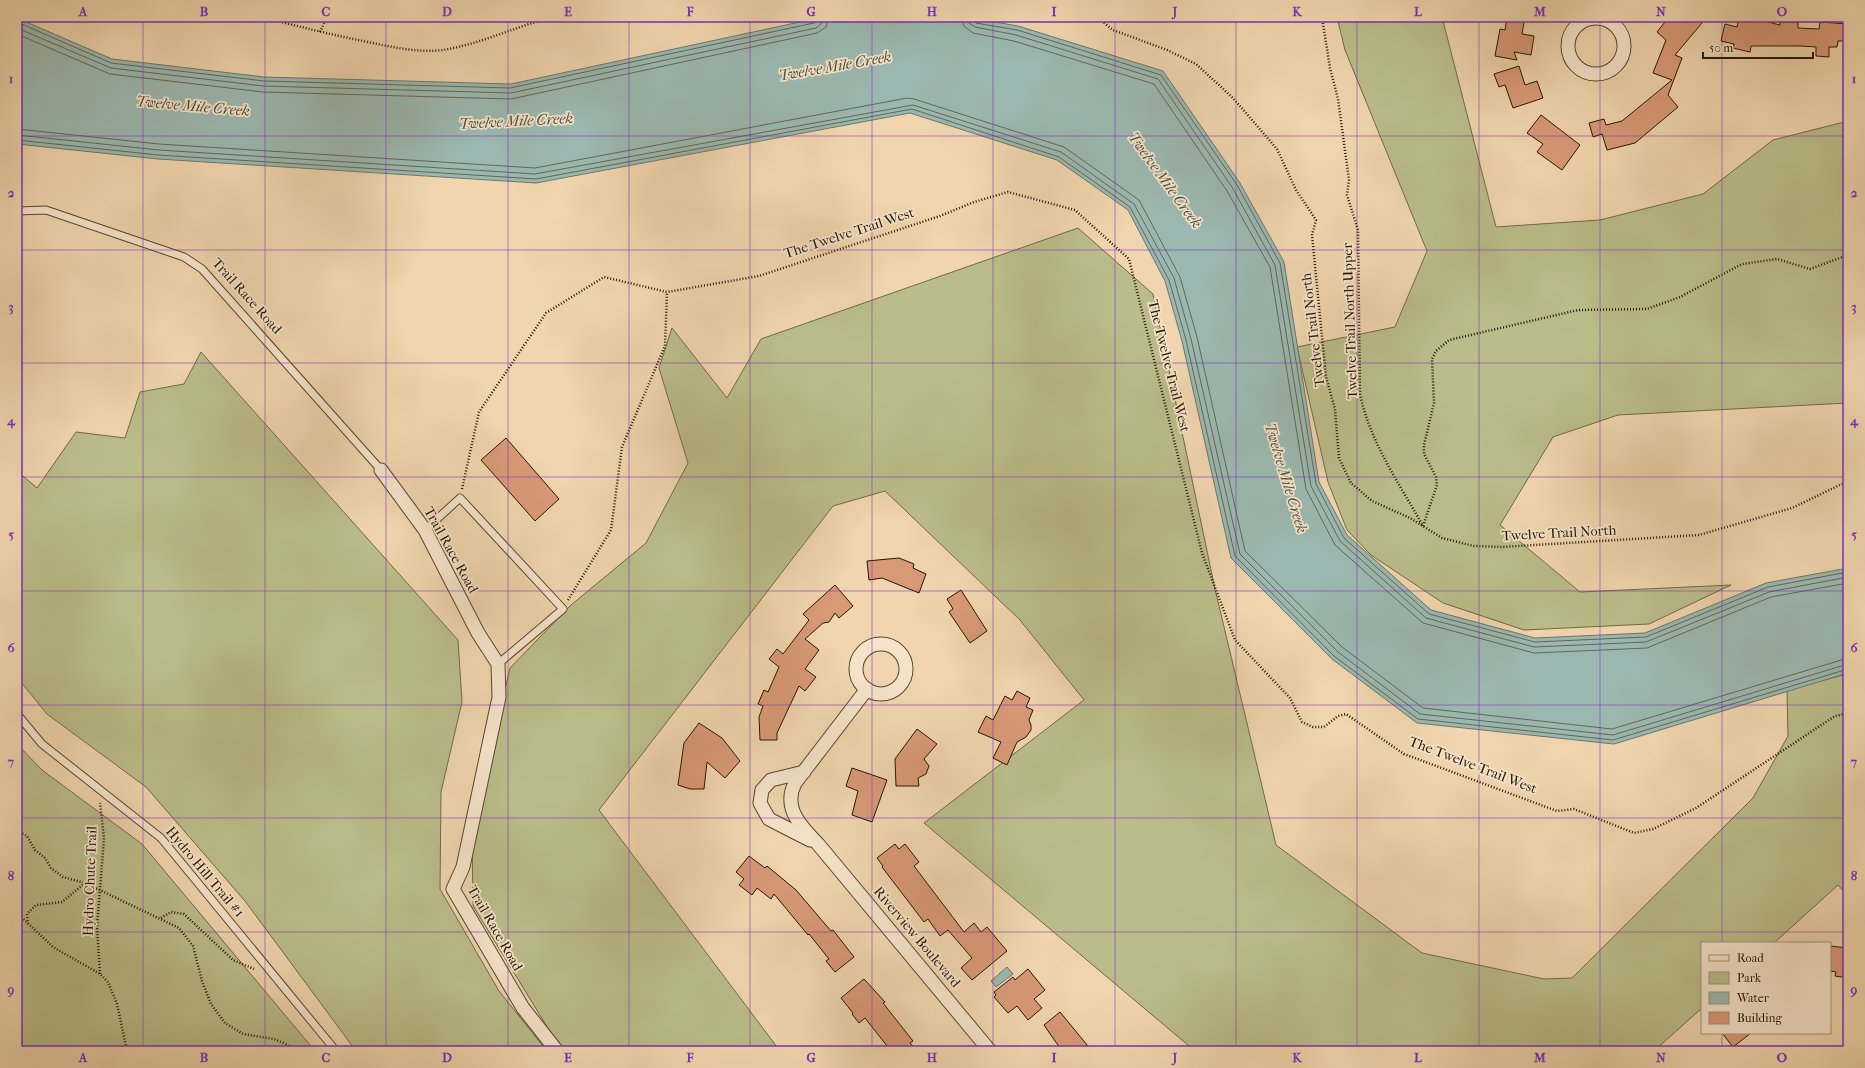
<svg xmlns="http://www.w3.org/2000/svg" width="1865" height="1068" viewBox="0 0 1865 1068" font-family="'IM FELL French Canon',serif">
  <rect width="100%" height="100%" fill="#f0d5ae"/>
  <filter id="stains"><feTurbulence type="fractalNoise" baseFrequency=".005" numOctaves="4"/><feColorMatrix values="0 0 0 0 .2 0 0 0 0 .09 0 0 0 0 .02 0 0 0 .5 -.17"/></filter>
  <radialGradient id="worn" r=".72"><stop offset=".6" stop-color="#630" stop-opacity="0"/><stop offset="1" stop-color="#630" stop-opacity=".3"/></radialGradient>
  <!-- green -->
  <path fill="#babd8a" stroke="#706a45" d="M1337 17H1442L1496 227 1600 220 1703 194 1773 140 1848 121V403L1618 415 1553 437 1500 525 1580 592 1731 585 1649 624 1524 630 1443 603 1371 555 1347 530 1328 482 1297 347 1395 327 1427 251 1345 50Z
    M1078 228 1153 294 1215 589 1276 845 1422 953 1544 979 1572 978 1753 798 1788 736 1787 689 1848 674V896L1838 885 1774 943H1702V1008L1654 1051H1195L924 823 1084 700 1020 620 885 491 833 506 599 810 780 1051H562L473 906 472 832 510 668 571 605 646 543 688 463 659 368 672 328 727 398 761 339Z
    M201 352 458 640 462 702 441 792 440 889 499 991 547 1051H356L245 901 146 787 47 714 17 677V471L37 488 76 432 125 438 140 392 184 384Z
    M17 744 42 770 142 844 315 1051H17Z"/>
  <!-- water -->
  <path fill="#9bb8b0" stroke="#6c776a" d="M823 17H967L1018 26 1163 71 1240 183 1284 262 1319 482 1347 535 1431 610 1535 638 1645 633 1766 583 1848 568V673L1614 744 1417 723 1332 659 1231 558 1182 341 1165 281 1128 210 1057 160 910 113 536 183 158 159 17 144V18L112 59 264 77 511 84Z
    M1007 967 1013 974 996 987 991 981Z"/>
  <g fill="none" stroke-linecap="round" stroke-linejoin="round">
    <!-- shore -->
    <path stroke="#606758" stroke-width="1" d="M962 17 964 26 973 33 1014 41 1154 84 1227 191 1270 267 1306 489 1335 545 1423 623 1534 653 1647 648 1771 597 1848 583
      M968 17 969 23 975 27 1016 35 1158 79 1232 187 1275 265 1311 486 1340 541 1426 618 1534 647 1646 642 1769 592 1848 577
      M973 17 976 23 1017 30 1161 75 1237 185 1280 263 1316 484 1344 538 1429 614 1535 642 1646 637 1768 587 1848 572
      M17 22 111 63 264 81 510 88 814 23 817 21 818 17
      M17 28 111 68 263 86 511 93 816 28 821 24 823 17
      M17 34 110 74 263 92 511 99 817 33 826 27 829 17
      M17 129 159 144 535 168 907 98 914 99 1064 147 1139 200 1180 277 1197 337 1245 551 1342 647 1423 708 1612 729 1848 658
      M17 135 159 150 535 174 913 105 1061 152 1134 204 1174 278 1191 339 1240 554 1338 652 1420 714 1613 735 1848 664
      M17 140 158 155 536 179 912 109 1059 157 1130 207 1169 280 1186 340 1235 556 1334 656 1418 719 1613 740 1848 669"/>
  </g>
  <!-- building -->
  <path fill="#d89976" stroke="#261600" d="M1507 17H1525L1522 34 1534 36 1531 55 1514 52 1517 60 1495 56 1500 29 1505 30Z
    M1669 17H1707L1675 55 1682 58 1668 95 1678 107 1635 143 1607 150 1602 134 1593 137 1589 123 1604 119 1606 125 1622 121 1672 80 1653 73 1666 40 1657 32Z
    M1739 17H1748L1780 25V22H1798V28L1819 29 1820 22 1848 24V41H1838L1837 47H1829V57L1816 56V47L1801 46H1751L1750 52 1733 48 1734 44 1721 41 1725 24 1737 27Z
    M1519 66 1525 85 1537 81 1543 98 1513 108 1505 85 1499 87 1494 74Z
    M1541 115 1580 145 1562 170 1537 152 1543 144 1527 133Z
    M506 438 559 499 535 521 481 460Z
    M899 558 914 564 913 568 926 574 919 593 882 578 869 580 867 561Z
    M835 585 853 606 839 618 835 613 829 622 823 623 805 639 819 650 805 669 816 677 805 691 799 686 777 733V740H760L759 717 763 706 758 704 764 690 768 692 779 667 769 659 777 649 783 654 809 620 803 614Z
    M961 590 987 631 970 643 949 612 953 609 947 599Z
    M1017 691 1030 698 1026 707 1033 710 1029 720 1031 725V730L1026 737 1017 742 1007 765 993 758 1001 742 978 732 986 716 993 720 1005 696 1012 700Z
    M699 723 722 738 740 761 725 778 707 762 704 789H690L678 785 684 743Z
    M917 729 937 744 924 759 929 766 926 774 918 778 919 786H896L895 759Z
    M852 768 887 780 872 822 852 815 858 791 846 786Z
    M895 844 899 849 905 844 919 862 914 866 964 932 974 923 981 932 987 927 1007 951 972 980 961 968 972 958 948 930 940 936 928 919 924 922 882 867 883 866 877 858Z
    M749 856 765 868 767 866 796 890 831 931 833 930 854 957 835 972 826 961 829 959 809 934 808 935 774 894 771 899 757 888 752 895 739 885 744 879 736 872Z
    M1830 946 1848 948V978L1835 976 1836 972 1830 971Z
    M1028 969 1045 990 1034 999 1042 1008 1028 1020 1017 1006 1008 1013 994 997 996 995 994 992 1013 977 1015 980Z
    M864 979 885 1002 883 1003 913 1041 910 1043 917 1051H891L865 1018 859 1023 852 1014 853 1013 841 998Z
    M1060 1012 1092 1051H1062L1044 1025Z
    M1722 1033H1751L1733 1047Z"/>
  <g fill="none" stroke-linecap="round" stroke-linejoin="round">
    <!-- lane casing -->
    <g stroke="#58462c" stroke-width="9">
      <path id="lane" d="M17 211 46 210 184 257 202 269 381 470
        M425 530 460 498 563 609 498 664
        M17 714 42 744 161 838 336 1051"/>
    </g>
    <!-- street casing -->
    <g stroke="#58462c" stroke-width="15">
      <path id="street" d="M1568 46a28 28 0 1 1 56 0a28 28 0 1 1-56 0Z
        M381 470 425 530 478 633 498 664 499 697 463 867 453 889 523 1008 557 1051
        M856 669a25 25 0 1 1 50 0a25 25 0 1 1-50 0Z
        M867 689 795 783C782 808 802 828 818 844L990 1051
        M804 772 771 780 762 790 760 803 769 819 810 840"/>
    </g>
    <!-- path -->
    <path stroke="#261600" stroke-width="2.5" stroke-dasharray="1 2" stroke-linecap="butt" d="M262 17C297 26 332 35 368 42 392 47 418 53 443 50 481 44 516 26 554 17
      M1097 17 1113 30 1167 50 1196 64 1233 98 1277 149 1296 190 1316 220 1312 235 1326 377 1335 409 1339 458 1351 483 1372 501 1410 518 1442 538 1474 546 1502 547 1699 535 1792 508 1848 481
      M1322 17 1330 68 1338 99 1349 180 1347 195 1358 230 1360 394C1370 442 1399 483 1423 526
      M320 32 327 17
      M462 489 479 412 546 313 604 277 667 292 759 276 940 216 974 202 1008 192 1075 210 1129 259 1202 553 1235 640 1290 698 1302 722 1313 727H1324L1338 716 1346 714 1404 754 1557 811 1574 809 1634 833 1653 829 1696 808 1835 716 1848 713
      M1423 526 1437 485 1436 477 1424 454V445L1434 403 1432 359 1436 351 1449 340 1578 310 1647 309 1680 297 1742 264 1777 259 1810 269 1848 255
      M568 600 611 530 622 447 665 346 667 292
      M17 831 27 836 35 850 45 858 51 868 63 877 85 883 179 928 193 946 202 981 211 1004 225 1023 243 1034 274 1039 288 1045 293 1051
      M17 913 53 947 100 974 108 982 117 1004 127 1051
      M161 918 171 912 184 914 233 960 254 969
      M28 924 27 914 36 905 62 902 85 883
      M100 974 97 927 104 838 100 803"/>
    <!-- lane -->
    <use href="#lane" stroke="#f5e4ca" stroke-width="7"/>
    <!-- street -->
    <use href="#street" stroke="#f5e4ca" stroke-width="13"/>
  </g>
  <!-- grid -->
  <path fill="none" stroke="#7b2cbf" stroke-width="1" stroke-opacity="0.55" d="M143 17V1051M265 17V1051M386 17V1051M508 17V1051M629 17V1051M750 17V1051M872 17V1051M993 17V1051M1115 17V1051M1236 17V1051M1357 17V1051M1479 17V1051M1600 17V1051M1722 17V943M17 136H1848M17 250H1848M17 363H1848M17 477H1848M17 591H1848M17 705H1848M17 818H1848M17 932H1848M1722 1033V1051"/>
  <g text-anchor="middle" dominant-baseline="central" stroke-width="3.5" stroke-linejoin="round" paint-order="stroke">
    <!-- street labels -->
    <g font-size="14" fill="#261600" stroke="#f5e4ca">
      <text transform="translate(849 233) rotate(-18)">The Twelve Trail West</text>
      <text transform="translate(247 296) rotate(48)">Trail Race Road</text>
      <text transform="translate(1350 321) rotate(-92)">Twelve Trail North Upper</text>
      <text transform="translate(1313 330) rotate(-97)">Twelve Trail North</text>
      <text transform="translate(1169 366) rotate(76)">The Twelve Trail West</text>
      <text transform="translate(1559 533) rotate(-3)">Twelve Trail North</text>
      <text transform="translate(451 550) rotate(61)">Trail Race Road</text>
      <text transform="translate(1473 765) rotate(21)">The Twelve Trail West</text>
      <text transform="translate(205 872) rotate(50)">Hydro Hill Trail #1</text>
      <text transform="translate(90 881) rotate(-88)">Hydro Chute Trail</text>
      <text transform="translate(495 928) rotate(60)">Trail Race Road</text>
      <text transform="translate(917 937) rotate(50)">Riverview Boulevard</text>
    </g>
    <!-- water labels -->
    <g font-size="15" font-style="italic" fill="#4f4f3e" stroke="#f5e4ca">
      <text transform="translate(835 66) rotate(-10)">Twelve Mile Creek</text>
      <text transform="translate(193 106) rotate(5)">Twelve Mile Creek</text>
      <text transform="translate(516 121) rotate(-3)">Twelve Mile Creek</text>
      <text transform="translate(1165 180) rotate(54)">Twelve Mile Creek</text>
      <text transform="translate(1286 478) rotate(73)">Twelve Mile Creek</text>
    </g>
  </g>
  <!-- margin -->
  <rect width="1865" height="1068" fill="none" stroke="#f0d5ae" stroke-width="44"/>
  <!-- legend -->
  <rect x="1701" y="942" width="130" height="92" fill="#f5e4ca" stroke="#a29279"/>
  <rect x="1709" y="955" width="20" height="6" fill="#f5e4ca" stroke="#a29279"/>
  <text x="1737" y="962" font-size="12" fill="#261600">Road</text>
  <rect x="1709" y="972" width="20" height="12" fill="#babd8a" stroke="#a29279"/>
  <text x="1737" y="982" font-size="12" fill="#261600">Park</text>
  <rect x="1709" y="992" width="20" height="12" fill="#9bb8b0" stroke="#a29279"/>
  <text x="1737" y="1002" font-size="12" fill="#261600">Water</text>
  <rect x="1709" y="1012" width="20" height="12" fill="#d89976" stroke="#a29279"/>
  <text x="1737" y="1022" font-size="12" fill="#261600">Building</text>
  <!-- scale -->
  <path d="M1703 52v6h110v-6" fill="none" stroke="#261600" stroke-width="2"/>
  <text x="1709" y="52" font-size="12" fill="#261600" stroke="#f5e4ca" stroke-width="3" paint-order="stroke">50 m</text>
  <rect x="22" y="22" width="1821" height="1024" fill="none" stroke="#7b2cbf" stroke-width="1.5"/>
  <g font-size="13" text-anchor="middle" font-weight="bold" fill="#7b2cbf">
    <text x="83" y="16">A</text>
    <text x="204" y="16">B</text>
    <text x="326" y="16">C</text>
    <text x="447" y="16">D</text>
    <text x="568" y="16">E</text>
    <text x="690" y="16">F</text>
    <text x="811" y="16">G</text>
    <text x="932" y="16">H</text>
    <text x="1054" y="16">I</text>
    <text x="1175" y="16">J</text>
    <text x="1297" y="16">K</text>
    <text x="1418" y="16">L</text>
    <text x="1540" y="16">M</text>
    <text x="1661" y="16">N</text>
    <text x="1782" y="16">O</text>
    <text x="11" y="83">1</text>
    <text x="1854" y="83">1</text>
    <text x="11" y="197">2</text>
    <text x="1854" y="197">2</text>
    <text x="11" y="311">3</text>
    <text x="1854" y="311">3</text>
    <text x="11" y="425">4</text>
    <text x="1854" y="425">4</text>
    <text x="11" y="539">5</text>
    <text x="1854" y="539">5</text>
    <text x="11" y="652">6</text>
    <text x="1854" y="652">6</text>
    <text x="11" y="766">7</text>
    <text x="1854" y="766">7</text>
    <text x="11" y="880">8</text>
    <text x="1854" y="880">8</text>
    <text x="11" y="994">9</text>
    <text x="1854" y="994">9</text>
    <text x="83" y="1062">A</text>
    <text x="204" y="1062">B</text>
    <text x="326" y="1062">C</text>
    <text x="447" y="1062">D</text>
    <text x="568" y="1062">E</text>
    <text x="690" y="1062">F</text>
    <text x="811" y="1062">G</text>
    <text x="932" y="1062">H</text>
    <text x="1054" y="1062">I</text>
    <text x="1175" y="1062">J</text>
    <text x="1297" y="1062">K</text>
    <text x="1418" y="1062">L</text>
    <text x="1540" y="1062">M</text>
    <text x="1661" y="1062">N</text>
    <text x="1782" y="1062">O</text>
  </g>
  <rect width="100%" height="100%" filter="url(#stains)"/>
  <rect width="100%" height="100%" fill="url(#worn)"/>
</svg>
